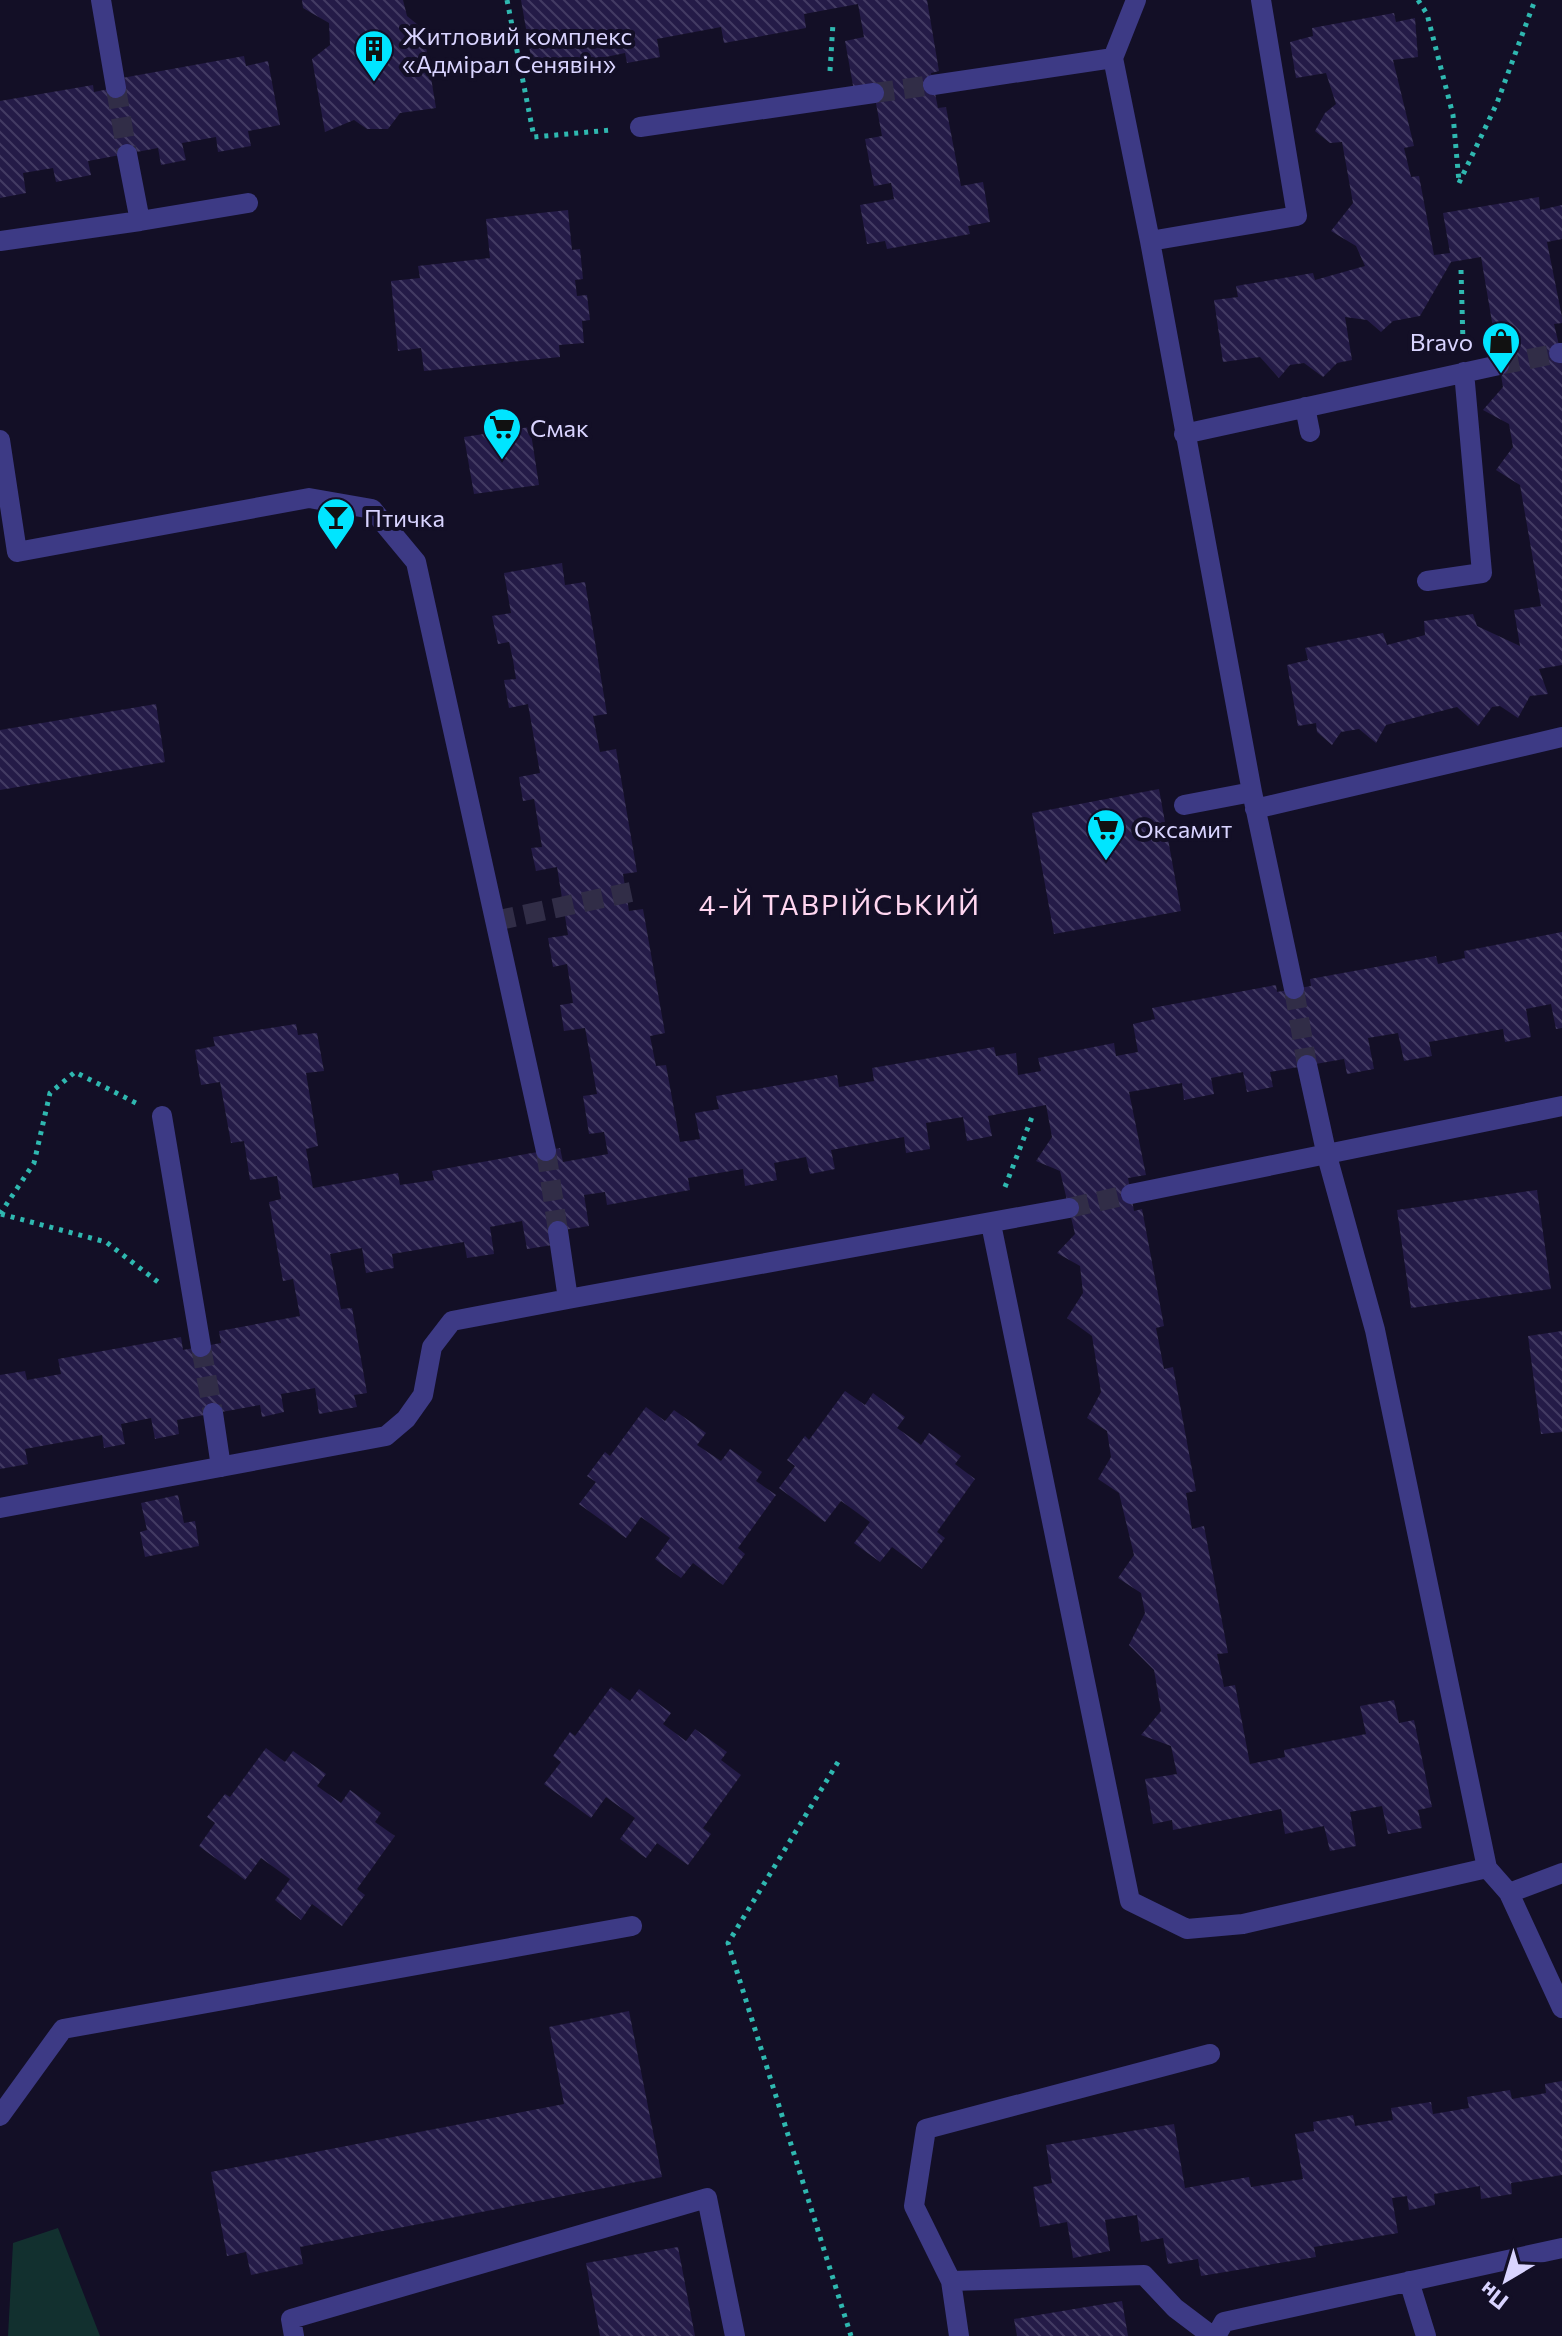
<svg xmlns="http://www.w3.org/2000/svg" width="1562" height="2336" viewBox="0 0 1562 2336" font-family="Commissioner,sans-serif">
  <defs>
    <pattern id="building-back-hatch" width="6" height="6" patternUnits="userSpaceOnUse" patternTransform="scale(2)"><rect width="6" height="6" fill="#241b47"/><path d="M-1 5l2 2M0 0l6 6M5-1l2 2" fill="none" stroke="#433b63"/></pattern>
  </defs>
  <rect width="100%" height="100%" fill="#130f26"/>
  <!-- grass -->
  <path fill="#12302f" d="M58 2228 100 2336H8L13 2243Z"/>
  <!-- building -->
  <path fill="url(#building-back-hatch)" d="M302 0H403L407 16 423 29 436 108 400 113 388 129H367L354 120 325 132 312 59 330 45 329 23 303 8Z
    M521 0H927L939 71 931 73 938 108 946 107 961 186 983 182 990 222 968 226 970 234 887 249 885 241 867 244 860 205 894 199 891 183 874 186 865 139 882 136 873 87 854 91 845 41 864 37 858 4 804 14 806 28 724 43 721 27 657 39 660 57 627 63 625 53 596 59 598 69 564 75 561 58 532 63Z
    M1394 13 1396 22 1415 18 1418 57 1393 60 1414 146 1404 148 1411 177 1419 176 1434 255 1450 253 1443 213 1539 197 1540 210 1562 205V239L1547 242 1562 317V323L1554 324 1562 358V665L1539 669 1548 694 1530 696 1518 718 1500 706 1492 707 1478 726 1457 707 1386 725 1376 743 1359 729 1341 732 1332 745 1317 732 1316 723 1298 726 1287 665 1308 660 1305 648 1383 633 1387 645 1425 635 1424 621 1473 614 1477 626 1520 646 1514 610 1541 606 1520 485 1496 470 1513 447 1509 424 1483 410 1503 387 1481 257 1451 262 1420 316 1393 321 1381 332 1367 320 1345 317 1352 360 1337 363 1323 377 1304 363 1290 365 1279 378 1260 357 1223 362 1214 300 1238 297 1236 286 1313 273 1315 280 1365 266 1356 246 1331 231 1353 203 1342 142 1330 143 1315 131 1325 113 1336 104 1326 73 1296 78 1290 42 1313 36 1312 28Z
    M244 56 246 66 268 61 280 125 248 131 251 146 218 152 216 137 182 143 186 160 161 165 158 148 88 161 91 175 56 182 53 168 23 173 26 193 0 198V101L93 85 94 92 124 86 122 78Z
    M568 210 572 250 580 249 583 279 575 280 577 296 587 295 590 320 582 321 584 343 559 345 560 357 424 371 421 348 398 351 391 281 420 278 418 266 490 258 486 219Z
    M530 427 539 485 474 494 464 437Z
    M562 563 565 585 585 582 607 714 593 716 600 752 616 749 637 872 623 874 629 911 643 909 665 1033 650 1036 656 1066 666 1065 680 1142 700 1139 695 1113 719 1109 716 1096 837 1075 839 1087 874 1081 872 1068 994 1047 996 1056 1016 1053 1018 1075 1041 1071 1038 1058 1114 1043 1116 1056 1138 1052 1133 1024 1155 1019 1152 1008 1276 985 1277 992 1311 986 1310 979 1436 956 1438 964 1465 958 1464 951 1562 932V1028L1556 1029 1551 1004 1526 1009 1531 1037 1505 1042 1503 1029 1429 1042 1432 1056 1404 1061 1398 1033 1368 1038 1374 1069 1347 1074 1344 1059 1270 1072 1273 1087 1247 1092 1243 1072 1211 1078 1214 1094 1184 1100 1182 1083 1129 1092 1146 1175 1128 1178 1134 1211 1142 1209 1164 1326 1156 1328 1164 1369 1173 1367 1196 1491 1186 1493 1192 1529 1204 1526 1228 1653 1217 1654 1224 1687 1235 1685 1250 1764 1285 1757 1284 1750 1366 1734 1360 1706 1394 1700 1399 1723 1414 1720 1432 1807 1418 1810 1422 1828 1388 1834 1382 1806 1350 1812 1356 1846 1330 1851 1324 1826 1285 1834 1281 1809 1173 1830 1172 1820 1153 1824 1145 1779 1177 1774 1171 1746 1141 1735 1161 1711 1154 1670 1129 1645 1145 1613 1141 1593 1118 1578 1134 1555 1119 1493 1098 1479 1111 1457 1107 1431 1087 1418 1101 1392 1092 1336 1067 1318 1083 1293 1080 1266 1057 1253 1075 1234 1060 1171 1036 1161 1052 1137 1046 1105 988 1116 992 1136 967 1141 963 1117 926 1123 930 1149 906 1153 904 1137 831 1150 835 1169 810 1174 806 1157 774 1163 777 1180 745 1186 743 1169 688 1178 690 1190 607 1205 605 1192 584 1195 589 1226 551 1232 553 1245 527 1249 522 1221 490 1227 494 1254 467 1258 464 1242 392 1254 394 1268 366 1273 362 1248 330 1254 341 1309 352 1308 367 1393 354 1395 357 1407 319 1414 315 1388 299 1391 281 1394 284 1412 262 1417 260 1405 177 1420 179 1434 155 1439 151 1418 121 1424 125 1444 104 1448 102 1435 25 1449 28 1464 0 1469V1375L25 1371 27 1380 61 1374 58 1359 181 1337 183 1350 221 1343 219 1331 300 1316 293 1279 283 1281 269 1202 281 1199 277 1176 250 1180 244 1141 231 1143 220 1082 201 1085 195 1050 215 1046 213 1037 296 1024 298 1035 317 1033 324 1071 306 1073 318 1146 306 1149 313 1188 398 1173 400 1185 434 1180 432 1171 560 1148 563 1162 608 1154 604 1132 589 1134 583 1096 597 1094 585 1028 564 1031 560 1005 573 1003 567 964 553 967 548 938 568 935 557 867 536 871 531 848 542 847 534 799 523 801 519 777 540 773 528 704 509 708 504 680 516 679 513 660 509 642 498 644 492 616 511 613 504 573Z
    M156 704 165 762 0 790V730Z
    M1159 789 1181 911 1054 934 1032 813Z
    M1537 1190 1551 1289 1411 1308 1397 1210Z
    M1562 1331V1432L1541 1434 1528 1336Z
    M845 1391 865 1405 873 1393 905 1417 897 1428 921 1445 929 1433 961 1456 955 1464 975 1479 937 1532 945 1538 922 1569 892 1547 880 1562 854 1543 870 1522 841 1501 825 1522 779 1488 795 1466 787 1460 805 1436 809 1440Z
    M646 1407 665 1421 674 1410 706 1433 697 1445 721 1461 730 1449 762 1472 756 1481 776 1495 738 1548 745 1554 723 1585 693 1563 681 1578 655 1559 670 1538 641 1517 626 1538 579 1504 596 1482 587 1476 605 1452 610 1456Z
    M178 1495 184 1523 195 1521 199 1546 145 1557 140 1532 147 1530 141 1503Z
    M611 1687 630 1701 639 1689 671 1713 663 1724 686 1741 695 1729 727 1752 721 1760 741 1775 703 1828 711 1834 688 1865 657 1843 646 1858 620 1839 635 1818 606 1797 591 1818 544 1784 561 1762 553 1756 570 1732 575 1736Z
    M266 1748 285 1762 293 1751 326 1774 317 1786 341 1803 350 1790 381 1813 375 1822 395 1836 357 1889 365 1895 342 1926 312 1904 301 1920 275 1900 290 1879 261 1858 245 1880 199 1846 215 1823 207 1817 225 1794 230 1797Z
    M629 2011 662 2177 300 2247 303 2264 251 2275 246 2252 227 2256 211 2172 564 2104 549 2027Z
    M1562 2081V2175L1511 2183 1512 2194 1481 2199 1480 2186 1434 2194 1435 2205 1409 2210 1407 2196 1392 2198 1398 2233 1314 2247 1316 2257 1201 2276 1198 2259 1168 2264 1163 2238 1141 2242 1137 2215 1105 2220 1110 2251 1073 2258 1067 2222 1040 2227 1033 2187 1052 2183 1046 2145 1174 2124 1185 2188 1249 2177 1251 2187 1303 2179 1295 2134 1314 2131 1313 2122 1353 2115 1355 2126 1393 2120 1391 2108 1431 2102 1433 2114 1469 2108 1467 2097 1510 2090 1512 2099 1546 2093 1545 2084Z
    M678 2247 695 2336H600L586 2263Z
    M1122 2301 1128 2336H1017L1014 2319Z"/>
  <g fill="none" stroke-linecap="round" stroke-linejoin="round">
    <!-- minor-tunnel -->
    <path stroke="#312d47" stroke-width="20" stroke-dasharray="20 10" stroke-linecap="butt" d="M116 88 127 154
      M874 93 933 85
      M1499 365 1559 353
      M495 921 631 892
      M1294 989 1307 1065
      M546 1151 558 1231
      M1069 1208 1131 1194
      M201 1347 213 1413"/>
    <!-- path -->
    <path stroke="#2fb8b0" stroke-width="5" stroke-dasharray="4 6" stroke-linecap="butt" d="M507 0 534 137 611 130
      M1418 0 1427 14 1453 115 1459 182
      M830 71 833 23
      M1459 183 1497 103 1535 0
      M1461 270 1463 343
      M1005 1187 1032 1117
      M0 1214 34 1163 50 1093 75 1072 136 1103
      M1 1214 106 1242 158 1282
      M838 1762 728 1943 851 2336"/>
    <!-- minor -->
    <path stroke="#3d3a85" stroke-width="20" d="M101 0 116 88
      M1136 0 1113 58 1150 241 1252 792
      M933 85 1113 58
      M640 127 874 93
      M127 154 140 221 248 203
      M0 241 140 221
      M1150 241 1297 216 1261 0
      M1559 353H1562
      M1305 407 1310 432
      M1184 434 1499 365
      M0 440 17 552 309 498 372 509 416 562 546 1151
      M1427 581 1482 573 1464 372
      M1184 805 1252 792 1294 989
      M1255 809 1562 737
      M1307 1065 1327 1156 1375 1330 1487 1868
      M162 1116 201 1347
      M1131 1194 1562 1106
      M991 1224 1130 1901 1187 1929 1243 1924 1487 1868 1509 1893
      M558 1231 568 1299 1069 1208
      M213 1413 221 1467
      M0 1508 386 1436 406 1419 423 1395 432 1347 452 1321 568 1299
      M1562 1873 1509 1893 1562 2008
      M0 2116 63 2029 632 1926
      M951 2281 914 2206 926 2129 1210 2054
      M1409 2281 1426 2336
      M294 2336 291 2319 707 2198 735 2336
      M959 2336 951 2281 1144 2275 1175 2308 1212 2336
      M1216 2336 1224 2322 1562 2248"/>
  </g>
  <!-- icons -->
  <defs>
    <g id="building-pin" transform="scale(2)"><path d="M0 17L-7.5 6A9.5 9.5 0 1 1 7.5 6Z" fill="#00e5ff" stroke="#130f26"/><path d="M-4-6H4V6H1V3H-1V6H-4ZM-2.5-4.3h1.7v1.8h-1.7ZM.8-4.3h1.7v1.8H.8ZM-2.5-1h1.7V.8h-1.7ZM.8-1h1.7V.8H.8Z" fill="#111"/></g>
    <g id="shop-pin" transform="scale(2)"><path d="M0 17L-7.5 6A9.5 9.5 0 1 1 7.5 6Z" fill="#00e5ff" stroke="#130f26"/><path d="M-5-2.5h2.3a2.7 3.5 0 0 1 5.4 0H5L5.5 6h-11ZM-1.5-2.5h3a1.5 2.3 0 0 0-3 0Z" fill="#111"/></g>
    <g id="supermarket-pin" transform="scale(2)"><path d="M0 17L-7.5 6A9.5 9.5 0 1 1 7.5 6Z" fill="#00e5ff" stroke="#130f26"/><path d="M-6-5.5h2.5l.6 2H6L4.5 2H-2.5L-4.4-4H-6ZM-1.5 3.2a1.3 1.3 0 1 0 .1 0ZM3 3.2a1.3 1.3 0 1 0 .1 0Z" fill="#111"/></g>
    <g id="bar-pin" transform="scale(2)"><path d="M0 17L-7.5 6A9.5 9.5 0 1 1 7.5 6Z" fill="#00e5ff" stroke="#130f26"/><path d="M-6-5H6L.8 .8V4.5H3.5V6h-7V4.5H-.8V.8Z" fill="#111"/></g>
  </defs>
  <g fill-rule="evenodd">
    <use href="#building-pin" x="374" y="49"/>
    <use href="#shop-pin" x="1501" y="341"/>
    <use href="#supermarket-pin" x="502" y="427"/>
    <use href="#bar-pin" x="336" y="517"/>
    <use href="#supermarket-pin" x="1106" y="828"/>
  </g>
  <g text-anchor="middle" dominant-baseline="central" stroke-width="8" stroke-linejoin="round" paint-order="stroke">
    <!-- poi labels -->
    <g font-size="24" fill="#d9d4ff" stroke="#130f26" text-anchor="start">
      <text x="402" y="35">Житловий комплекс<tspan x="402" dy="28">«Адмірал Сенявін»</tspan></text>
      <text x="1473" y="341" text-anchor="end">Bravo</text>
      <text x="530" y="427">Смак</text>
      <text x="364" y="517">Птичка</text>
      <text x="1134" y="828">Оксамит</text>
    </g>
    <!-- quarter labels -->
    <g font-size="28" letter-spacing="2" fill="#ffd6f0" stroke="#130f26">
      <text x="840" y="904">4-Й ТАВРІЙСЬКИЙ</text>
    </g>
  </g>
  <!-- north arrow -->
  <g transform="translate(1506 2280) rotate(218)" stroke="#130f26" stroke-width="6" paint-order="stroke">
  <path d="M0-6L14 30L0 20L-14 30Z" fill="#d9d4ff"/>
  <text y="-12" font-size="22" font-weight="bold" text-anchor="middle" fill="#d9d4ff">Пн</text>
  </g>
</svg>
